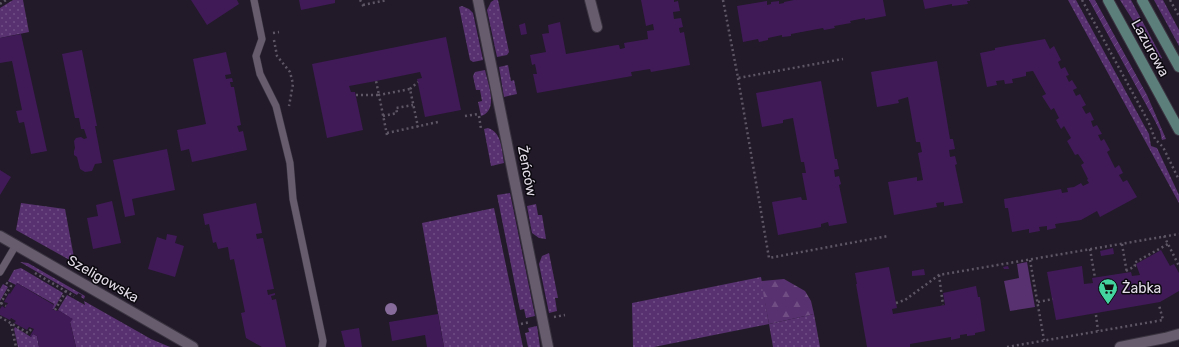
<svg xmlns="http://www.w3.org/2000/svg" width="1179" height="347" font-family="Rubik,sans-serif">
<style>
.grass{fill:url(#grass-dots)}
.forest{fill:url(#forest-firs)}
.park{fill:#583170}
.garden{fill:url(#garden-furrows)}
.building{fill:#401a57}
.lines{fill:none;stroke-linecap:round;stroke-linejoin:round}
.service-casing{stroke:#3b3440;stroke-width:8}
.minor-casing{stroke:#3b3440;stroke-width:12}
.tertiary-casing{stroke:#3b3440;stroke-width:12}
.secondary-casing{stroke:#3b3440;stroke-width:12}
.path{stroke:#5e5664;stroke-width:2.5;stroke-dasharray:2 3;stroke-linecap:butt}
.service{stroke:#665c6e;stroke-width:7}
.minor{stroke:#665c6e;stroke-width:10}
.tertiary{stroke:#665c6e;stroke-width:10}
.secondary{stroke:#5c7f7c;stroke-width:10}
.tree{fill:#876c9b}
.labels{text-anchor:middle;dominant-baseline:central;stroke-width:3;stroke-linejoin:round;paint-order:stroke}
.street-label{font-size:14px;fill:#e2dce7;stroke:#0a070d}
.poi-label{font-size:14px;fill:#e2dce7;stroke:#0a070d;text-anchor:start}
</style>
<defs>
<pattern id="grass-dots" width="8" height="8" patternUnits="userSpaceOnUse"><rect width="8" height="8" fill="#583170"/><path d="M2 2h.1M6 6h.1" fill="none" stroke="#704e84" stroke-width="1.8" stroke-linecap="round"/></pattern>
<pattern id="forest-firs" width="22" height="20" patternUnits="userSpaceOnUse"><rect width="22" height="20" fill="#583170"/><path d="M5 1l3.5 6h-7zM16 11l3.5 6h-7z" fill="#704e84"/></pattern>
<pattern id="garden-furrows" width="10" height="10" patternUnits="userSpaceOnUse"><rect width="10" height="10" fill="#583170"/><path d="M-1 1l2-2M0 10L10 0M9 11l2-2" fill="none" stroke="#704e84"/></pattern>
</defs>
<rect width="100%" height="100%" fill="#221a29"/>
<path class="grass" d="M13,0H23L29,32L0,38V8Z
M494,0H498L509,52L507,55L497,57L487,10L491,2Z
M1068,0H1076L1145,127L1149,134L1151,146L1157,148L1179,195V203Z
M1120,0H1131L1162,58L1158,60Z
M1154,0H1163L1179,30V46Z
M462,6L469,9L473,13L483,60L473,62L470,60L459,7Z
M508,65L511,81L514,80L517,94L504,97L499,67Z
M485,70C488,84 499,110 481,116L478,102L482,101L480,90H476L473,76L475,72Z
M488,128C502,132 502,151 504,163L491,166L484,129Z
M510,193L535,316L526,318L524,309L520,310L497,195Z
M21,203L65,209L75,263L16,230Z
M536,204L538,215H542L546,239L539,238L532,233L527,206Z
M494,208L523,347H444L422,223Z
M549,253L558,298H555L557,311L549,313L539,264L542,256Z
M20,262L28,263L85,296L84,299L81,297L82,295L78,293L77,295Z
M21,268L63,293L54,309H52L54,304L17,283L16,285L8,281L14,270Z
M761,277L769,324L814,314L820,347H773L769,324L654,347H633L632,303Z
M3,284L8,287L0,301V289Z
M67,295L85,305L84,301L151,339L170,347H76L70,322L72,319L58,310Z
M537,326L540,347H528L525,333L529,332L528,328Z
M15,327L31,337L33,334L37,336L39,347H18L14,329Z"/>
<path class="forest" d="M784,279L805,291L811,301L814,314L769,324L761,281Z"/>
<path class="park" d="M1027,262L1035,307L1010,311L1004,281L1019,278L1017,264Z"/>
<path class="garden" d="M1089,0H1095L1147,95L1166,139L1162,140L1160,131L1155,121Z"/>
<path class="building" d="M191,0H237L239,4L207,25Z
M299,0H335V3L301,10Z
M641,0H674V2L678,1L680,11L673,12L674,19L681,18L683,27L679,28L680,33L684,32L690,65L651,72L650,69L631,72L632,76L537,93L533,74H537L535,64L532,65L530,55L546,52L542,34L549,33L548,25L560,22L566,54L617,45H619L620,49L625,48L624,43L648,39L647,31L654,30L653,24L646,26Z
M794,0H883L886,16L865,20V18L850,21L851,23L834,26L835,28L824,30L823,28L791,34V36L782,37V35L768,38V40L759,42L758,39L743,42L737,6L767,1V5L771,4V2L779,1V4L784,3V2Z
M923,0H970V1H967L968,4L952,6V4L925,9Z
M525,23L527,34L521,35L519,25Z
M21,34L47,151L31,154L24,122L19,123L16,111L22,110L12,61L0,63V38Z
M446,37L461,110L425,117L417,79L422,78L420,72L376,81L349,86L351,92H355L363,130L327,138L312,64Z
M1045,39L1050,49L1054,46L1061,60L1058,62L1061,69L1065,67L1069,75L1066,76L1069,82L1072,80L1077,88L1073,90L1076,96L1080,94L1086,105L1082,107L1086,114L1090,112L1094,120L1091,121L1093,127L1097,125L1102,134L1098,135L1101,141L1104,139L1110,150L1107,152L1115,168L1119,165L1123,173L1119,175L1123,182L1127,180L1137,197L1100,217L1097,211L1081,220L1055,224L1056,228L1047,230V226L1039,227L1040,231L1029,233V229L1012,232L1008,208H1005L1004,199L1061,189L1062,193L1068,192L1067,188L1074,187L1081,183L1083,186L1089,183L1087,180L1088,179L1081,165L1084,163L1078,154L1075,155L1067,141L1071,138L1064,126L1061,129L1056,120L1059,118L1054,108L1051,110L1042,96L1046,94L1033,71L1026,72V76L1012,79L1013,83L1005,84L1004,80L996,81L997,85L987,87L980,53L995,50V48Z
M82,50L97,126H95L102,163L95,164L92,171L85,172L80,169L77,157L74,155V151L75,148L74,141L76,138L81,137L84,139L87,138L84,129H81L79,118H75L62,54Z
M226,52L231,74L225,75L226,79L232,78L233,82H230L231,87H234L241,125L237,126L239,132L243,131L247,150L192,162L189,149L181,151L177,130L206,124L193,59Z
M937,61L950,139H953L955,149L949,150L950,157L955,156L957,164L955,165L963,203L944,206V202L936,203L937,207L894,215L888,182L917,177V181L923,180L918,153L922,152L920,142H916L908,97L898,100L899,103L877,107L871,72Z
M821,81L835,159H837L839,169L834,170L835,177L839,176L841,184L839,185L847,223L829,226L828,222L821,224V227L778,235L772,202L801,197L802,200H807L802,173H806L804,162H801L793,118L783,120V123L762,127L756,93Z
M167,149L175,190L132,199L135,215L125,217L113,160Z
M0,170L11,177L0,195Z
M112,201L121,243L93,249L87,218L98,216L96,205Z
M256,203L262,233L256,234L257,239L263,238L274,289L267,290L268,295L275,293V295L271,296L272,300L276,299L286,347H262L246,338L241,313L245,312L234,259L230,260L228,247L218,249L216,242L213,243L209,224L205,225L203,214Z
M167,234L177,236L175,243L184,246L175,277L148,269L157,237L166,240Z
M1113,248L1114,254L1101,256L1100,251Z
M1161,250L1170,266L1174,264L1179,273V291L1160,302L1056,320L1047,272L1082,266L1084,284L1093,283L1092,278L1131,272L1132,276L1140,275L1136,264Z
M1008,266L1009,269H1004L1003,267Z
M889,267L897,308L892,309L893,314L945,305L943,293L976,286L978,297H980L985,331L975,333V335L967,336V334L960,335V338L951,340V337L910,344V347H867L856,284H857L855,273Z
M924,269L925,275L912,276V271Z
M17,283L54,305L52,309L55,310L57,311L58,310L73,319L70,322L76,347H39L37,336L33,334L31,337L30,336L34,329L29,327L27,330L14,323L16,321L11,318L10,320L0,315V309L2,306L5,308L8,303L4,302L9,293L10,294Z
M438,314L444,347H427L425,335L392,341L389,322Z
M359,328L362,347H345L341,331Z"/>
<g class="lines">
<defs>
<path id="service" d="M254,0L262,39L256,56L260,74L276,106L290,163L293,199L323,341L322,347
M0,272L16,245"/>
<path id="minor" d="M478,0L548,347
M590,0L597,27
M1120,347L1165,338L1179,334"/>
<path id="tertiary" d="M0,236L193,347"/>
<path id="secondary" d="M1108,0L1179,130
M1142,0L1179,67"/>
</defs>
<use href="#service" class="service-casing"/>
<use href="#minor" class="minor-casing"/>
<use href="#tertiary" class="tertiary-casing"/>
<use href="#secondary" class="secondary-casing"/>
<path class="path" d="M360,0L364,7
M723,0L738,78L843,59
M1082,0L1148,121L1155,139L1163,147L1179,180
M1170,0L1179,16
M0,4L6,0
M363,5L387,0
M273,33L279,32
M274,40L277,56L290,72L293,84L289,106
M738,78L769,258L888,236
M410,89L418,82
M356,95H379L376,81
M383,116L397,113L396,108L413,105
M465,116L478,114
M479,116L481,129
M387,133L438,122
M387,135L379,95L410,89L418,127
M1164,236L1179,266
M1122,244L1127,273
M1090,249L1095,278
M1030,260L1044,340
M1126,271L1135,266L1134,263L1168,244
M35,273L74,296
M939,275L943,305
M1038,302L1053,299
M1,303L6,306
M896,303L905,300L939,275L1179,234
M0,304L11,286L5,282
M55,310L66,291
M1096,315L1098,331
M0,317L28,333L32,328
M554,317L565,315
M11,324L16,347
M521,324L530,322
M1007,347L1163,320L1159,305"/>
<use href="#service" class="service"/>
<use href="#minor" class="minor"/>
<use href="#tertiary" class="tertiary"/>
<use href="#secondary" class="secondary"/>
</g>
<circle class="tree" cx="391" cy="309" r="6"/>
<defs>
<symbol id="supermarket-pin" viewBox="-11 -11 22 30"><path d="M0 17L-7.5 6A9.5 9.5 0 1 1 7.5 6Z" fill="#43d4a0" stroke="#0a070d"/><path d="M-6-5.5h2.5l.6 2H6L4.5 2H-2.5L-4.4-4H-6ZM-1.5 3.2a1.3 1.3 0 1 0 .1 0ZM3 3.2a1.3 1.3 0 1 0 .1 0Z" fill="#111"/></symbol>
</defs>
<g fill-rule="evenodd">
<use href="#supermarket-pin" x="1097" y="277" width="22" height="30"/>
</g>
<g class="labels">
<g class="street-label">
<text transform="translate(1150 48) rotate(61)">Lazurowa</text>
<text transform="translate(527 171) rotate(79)">Żeńców</text>
<text transform="translate(103 279) rotate(30)">Szeligowska</text>
</g>
<g class="poi-label">
<text x="1122" y="288">Żabka</text>
</g>
</g>
</svg>
